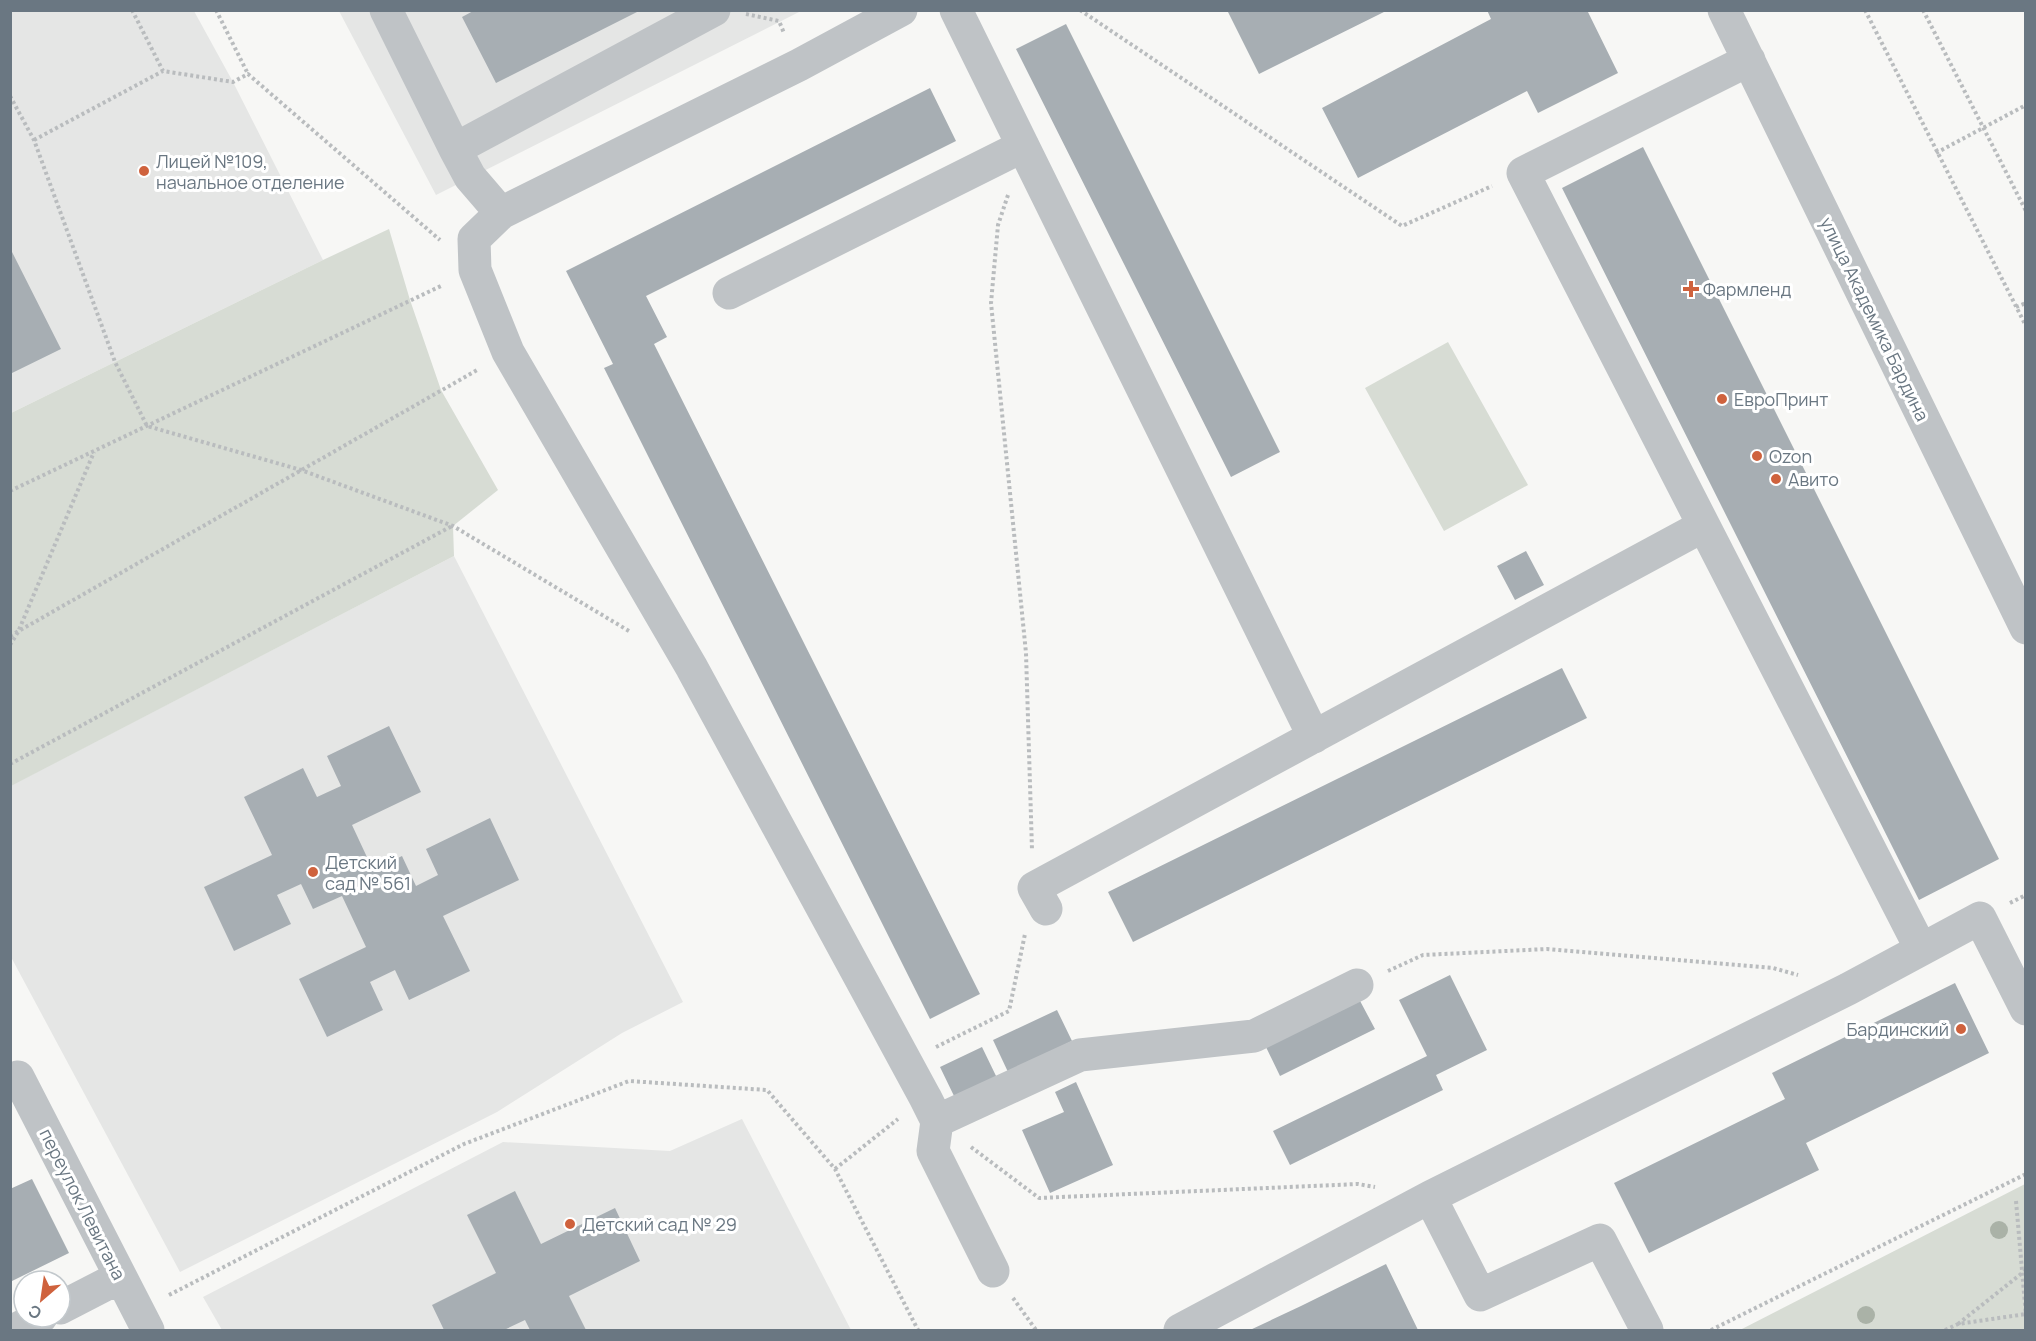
<svg xmlns="http://www.w3.org/2000/svg" width="2036" height="1341" font-family="Manrope,sans-serif">
<style>
.built{fill:#e5e6e5}
.green{fill:#d7dcd4}
.building{fill:#a7aeb3}
.lines{fill:none;stroke-linecap:round;stroke-linejoin:round}
.path{stroke:#b9bcbe;stroke-width:4;stroke-dasharray:3 3;stroke-linecap:butt}
.minor{stroke:#bfc3c6;stroke-width:33}
.tree{fill:#aab2a7}
.poi-dot{fill:#cf623d;stroke:#fff;stroke-width:2}
.labels{text-anchor:middle;dominant-baseline:central;stroke-width:6;stroke-linejoin:round;paint-order:stroke}
.poi-label{font-size:18px;fill:#6a7782;stroke:#fff;text-anchor:start}
.street-label{font-size:18px;fill:#6a7782;stroke:#fff}
</style>
<rect width="100%" height="100%" fill="#f7f7f5"/>
<path class="built" d="M11,11H194L233,82L323,260L11,413Z
M339,11H801L436,195Z
M454,556L683,1002L622,1033L497,1112L180,1272L11,957L10,786Z
M742,1119L851,1330H222L203,1297L503,1142L670,1151Z"/>
<path class="green" d="M389,229L410,300L441,390L498,490L453,526L454,556L11,786V413L323,260Z
M1448,342L1528,485L1444,531L1365,388Z
M2025,1184V1330H1740Z"/>
<path class="building" d="M475,10H641L496,83L462,17Z
M1227,10H1388L1259,74Z
M1487,10H1587L1618,73L1538,113L1527,91L1358,178L1322,108L1491,19Z
M1066,24L1280,452L1231,477L1016,49Z
M930,88L956,141L646,296L667,337L654,344L980,994L930,1019L604,368L613,364L566,271Z
M1643,147L1999,859L1919,900L1562,188Z
M10,248L61,349L10,374Z
M1526,551L1544,585L1515,600L1497,566Z
M1562,668L1587,718L1133,942L1108,892Z
M389,726L421,792L352,825L373,870L402,856L416,886L438,875L426,849L490,818L519,880L443,916L470,971L409,1000L395,970L370,982L383,1010L327,1037L299,979L366,947L342,896L313,909L301,884L277,895L291,924L234,951L204,887L272,855L244,797L303,768L317,797L341,786L327,756Z
M1450,975L1487,1050L1436,1075L1443,1090L1290,1165L1273,1131L1427,1056L1399,1000Z
M1955,983L1989,1053L1806,1143L1819,1170L1649,1253L1614,1183L1785,1099L1772,1073Z
M1359,999L1375,1029L1280,1076L1265,1045Z
M1057,1010L1072,1041L1008,1072L993,1040Z
M982,1047L997,1078L955,1098L940,1067Z
M1076,1082L1113,1165L1050,1193L1022,1130L1064,1112L1055,1092Z
M32,1179L69,1253L10,1282V1189Z
M515,1191L541,1244L615,1208L640,1261L569,1296L586,1330H530L525,1320L504,1330H444L432,1305L496,1273L467,1215Z
M1386,1264L1418,1330H1250L1301,1306Z"/>
<g class="lines">
<path class="path" d="M132,10L163,71L233,82L248,74L440,240
M216,10L248,74
M1080,10L1402,226L1492,186
M1865,10L2026,326
M1923,10L2026,211
M746,14L779,21L784,33
M10,96L34,140L115,362L147,426L301,470L453,526L629,631
M34,140L163,71
M1936,153L2026,105
M1008,195L998,225L991,303L1026,653L1032,850
M2016,307L2026,303
M10,491L443,285
M10,636L479,369
M10,645L18,632L94,452
M10,764L452,526
M2010,903L2026,895
M1388,971L1423,955L1547,949L1773,968L1798,975
M936,1047L1009,1011L1025,934
M971,1147L1039,1198L1358,1184L1375,1187
M835,1169L898,1119
M2016,1201L2026,1316
M169,1295L464,1144L629,1081L767,1090L835,1169L918,1330
M1013,1298L1036,1330
M1958,1324L2026,1270
M1711,1330L2026,1174
M1945,1330L1958,1324L2026,1314"/>
<path class="minor" d="M386,10L455,149
M901,10L799,65L501,213L474,239L475,270L508,352L692,668L925,1097L937,1121L933,1151L993,1271
M956,10L1314,737
M1724,10L2026,628
M1749,60L1523,173L1921,949
M501,213L470,177L455,149L714,10
M729,293L1023,146
M1046,909L1034,888L1703,526
M18,1077L148,1330
M937,1121L1080,1055L1254,1036L1357,985
M1430,1197L1848,989L1980,918L2026,1009
M60,1308L120,1277
M14,1330L41,1317
M1180,1330L1430,1197L1480,1295L1600,1240L1647,1330"/>
</g>
<g class="tree">
<circle cx="1999" cy="1230" r="9"/>
<circle cx="1866" cy="1315" r="9"/>
</g>
<g class="poi-dot">
<circle cx="144" cy="171" r="6"/>
<path d="M1688 280h6v6h6v6h-6v6h-6v-6h-6v-6h6z"/>
<circle cx="1722" cy="399" r="6"/>
<circle cx="1757" cy="456" r="6"/>
<circle cx="1776" cy="479" r="6"/>
<circle cx="313" cy="872" r="6"/>
<circle cx="1961" cy="1029" r="6"/>
<circle cx="570" cy="1224" r="6"/>
</g>
<g class="labels">
<g class="poi-label">
<text x="156" y="161">Лицей №109,<tspan x="156" dy="21">начальное отделение</tspan></text>
<text x="1703" y="289">Фармленд</text>
<text x="1734" y="399">ЕвроПринт</text>
<text x="1769" y="456">Ozon</text>
<text x="1788" y="479">Авито</text>
<text x="325" y="862">Детский<tspan x="325" dy="21">сад № 561</tspan></text>
<text x="1949" y="1029" text-anchor="end">Бардинский</text>
<text x="582" y="1224">Детский сад № 29</text>
</g>
<g class="street-label">
<text transform="translate(1875 319) rotate(64)">улица Академика Бардина</text>
<text transform="translate(83 1204) rotate(63)">переулок Левитана</text>
</g>
</g>
<rect width="2036" height="1341" fill="none" stroke="#6a7782" stroke-width="24"/>
<g transform="translate(42 1299) rotate(209)"><circle r="28" fill="#ffffff" stroke="#c3c9cd" stroke-width="1.5"/>
<path d="M0-4.5L10 22L0 15L-10 22Z" fill="#cf623d"/>
<text y="-9" font-size="16" font-weight="bold" text-anchor="middle" fill="#6a7782">С</text>
</g>
</svg>
